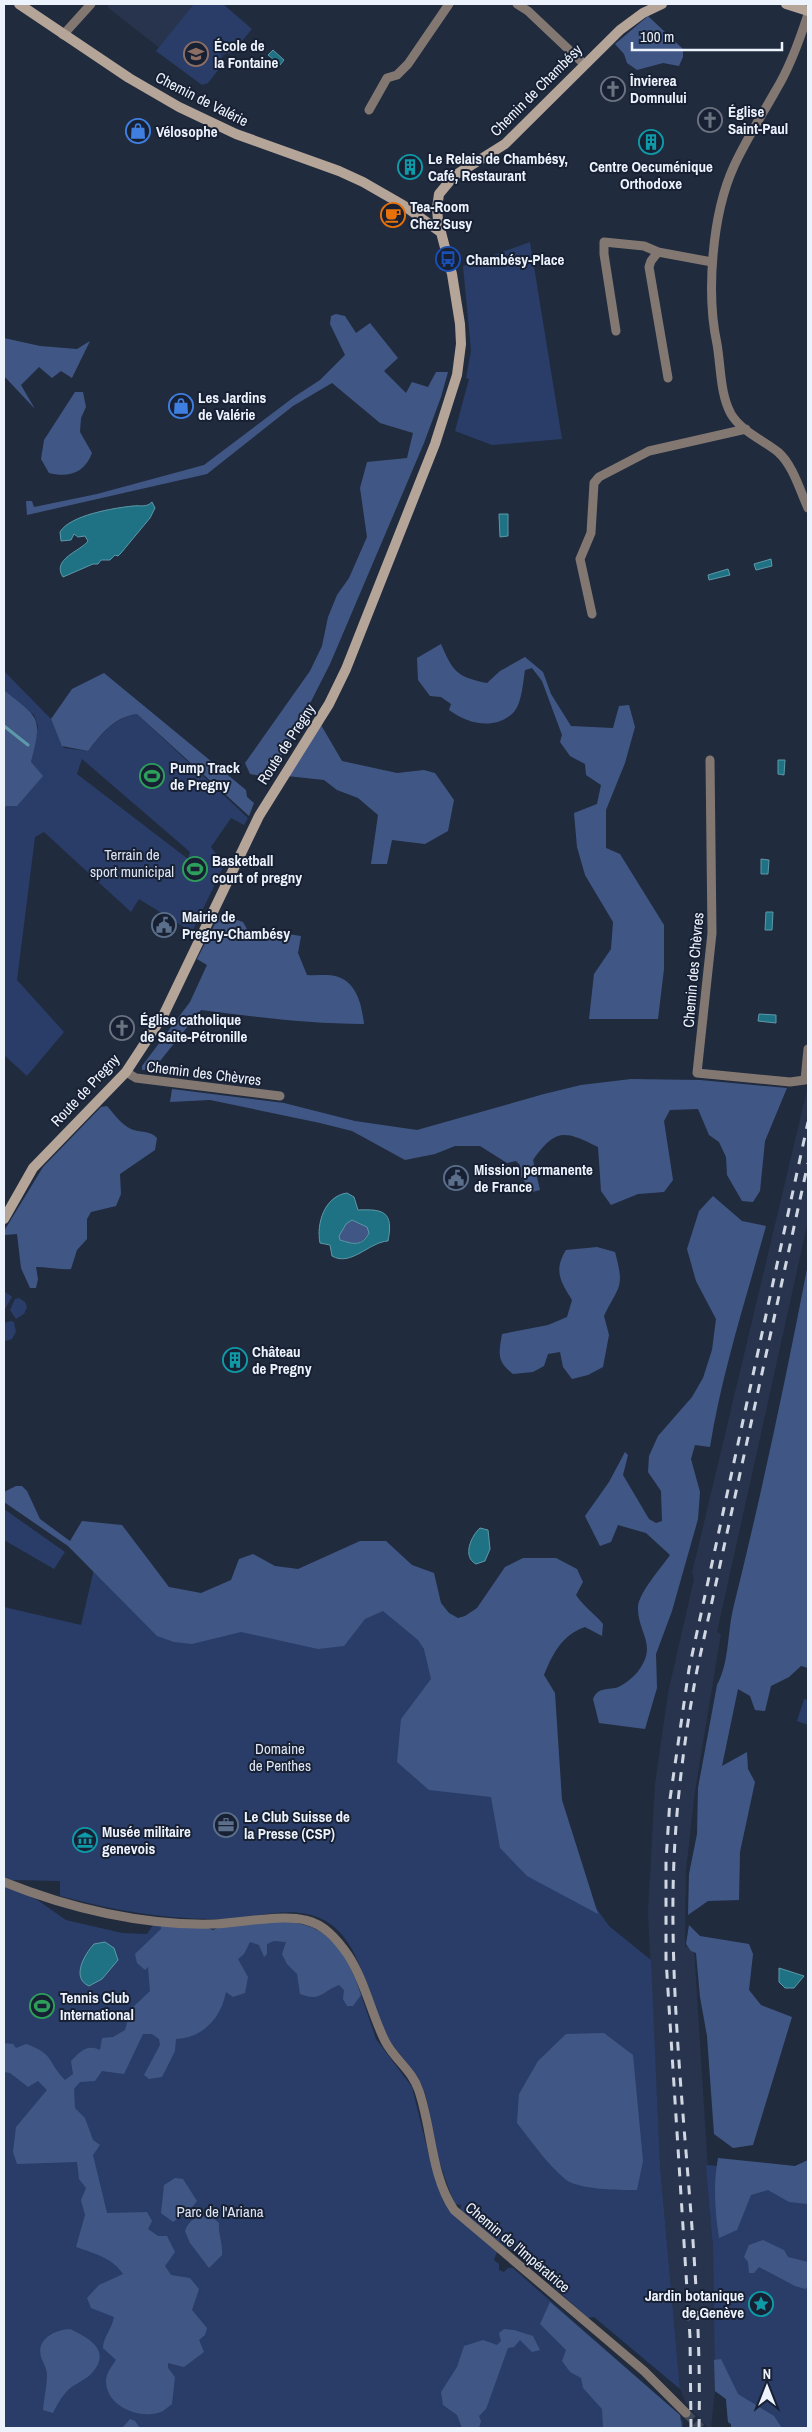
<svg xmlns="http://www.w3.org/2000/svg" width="812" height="2432" font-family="'Archivo Narrow',sans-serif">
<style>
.built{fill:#28344d}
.green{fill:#293d68;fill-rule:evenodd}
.forest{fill:#405785}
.water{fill:#1f7284;stroke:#5d99a8;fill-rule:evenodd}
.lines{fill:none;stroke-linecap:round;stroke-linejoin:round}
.stream{stroke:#5d99a8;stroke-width:3}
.street-tunnel{stroke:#40495b;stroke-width:9;stroke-dasharray:9 4.5;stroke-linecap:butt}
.street{stroke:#837871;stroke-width:9}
.secondary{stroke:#b5a498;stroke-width:10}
.rail{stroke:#d0d7e2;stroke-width:3;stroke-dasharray:9 9;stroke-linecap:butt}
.labels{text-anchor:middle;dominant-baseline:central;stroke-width:4;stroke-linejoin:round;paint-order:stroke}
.poi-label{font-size:15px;font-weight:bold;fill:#edf3fd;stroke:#182134;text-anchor:start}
.street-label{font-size:15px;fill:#edf3fd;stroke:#182134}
.park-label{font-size:15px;fill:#dde5f4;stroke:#182134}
</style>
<rect width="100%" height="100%" fill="#212b3e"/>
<path class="built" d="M110,4H219L248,28L202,81L107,7Z
M808,1086V1221L717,1632L721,1634L695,1791L686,1870L685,1947H694L713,2248L715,2391L711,2428H708L686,2403L680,2389L660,2165L648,1912L655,1784L668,1693L694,1579L692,1573Z"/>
<path class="green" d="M194,4H223L252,29L232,53L221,54L222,65L208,83L202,85L156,51Z
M530,242L562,439L492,445L455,431L469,379L466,378L471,351L463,266Z
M4,671L51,719L64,748L88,751C103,733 113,718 137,714L248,818L244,825L231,818L211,847L221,861L225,863L192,932L139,899L131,912L44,832L35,837L17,980L64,1032L27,1076L4,1055V810L31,762L38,726L34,715L4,690ZM82,759L190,852L188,859L77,774Z
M4,1291L12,1297L5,1309H4Z
M19,1298L25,1302L27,1307L24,1314L16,1319L10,1310L15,1299Z
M11,1321L14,1322L16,1332L12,1339L6,1341L4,1339V1323Z
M4,1509L65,1552L54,1569L4,1540Z
M94,1569L131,1609L408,1605L585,1892L609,1926L651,1960L660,2165L680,2389L594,2317L588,2318L512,2249L502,2248L460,2212L461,2205L454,2204C448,2185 440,2166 435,2146C430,2128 431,2109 424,2091C416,2068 395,2053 384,2031C363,1991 362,1926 307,1914C282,1908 247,1919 220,1919C167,1920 112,1910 60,1896V1881L12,1880L4,1877V1607L81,1625Z
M804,1699L808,1700V1725L797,1721Z
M4,1886L36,1899L66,1920L122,1933L147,1934L153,1925L208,1928L213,1930L220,1927L278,1922L355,1977L376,2039L412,2087L428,2152L450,2211L497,2252L494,2260L499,2264V2270L504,2272L508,2268H513L634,2375L683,2422L682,2428H4Z
M706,2165L808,2173V2428H731V2424L728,2422L726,2399L715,2391L713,2248Z"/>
<path class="forest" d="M648,16L683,49V57L679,66L663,63L637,70L627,63L624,54L615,44Z
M336,314L345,316L356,333L370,323L398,358L384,371L406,393L412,382L428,387L436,372H448L441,397L424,443L330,664L294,735L268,777L250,774L245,763L310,671L322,646L328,617L337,595L349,578L367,537L360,488L367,462L407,458L413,433L380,423L332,383L293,406L207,474L27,515L26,501H32L34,507L97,494L204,465L294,397L320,380L345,355L330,324L331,316Z
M4,338L40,346L77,349L90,341L72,378L61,371L52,378L39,367L21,385L35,409L4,376Z
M75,392H83L86,407L81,418L80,432L92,453C85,473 68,478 49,473L41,459L44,440Z
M441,644C453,672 457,677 487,683L500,671L525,657L543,672L551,694L571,726L613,728L619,706L629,705L635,727L625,763L606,810V848L620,854L664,925V969L658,1019H589L594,974L611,949L613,922L585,875L577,847L574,813L597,804L601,785L586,775L585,764L570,756L560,742L562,735L542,681L532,668L525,670C523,682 522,702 514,712C495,731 468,724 449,710L451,704L441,697L430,696L418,680L417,658Z
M104,673L246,790L247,797L254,803L249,816L137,714C114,717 102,733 88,751L62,746L51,719L72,689Z
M4,690C39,719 43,715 31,762L43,776L17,806H6L4,810Z
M321,725L342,761L397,773L424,770L435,773L454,800L448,831L425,844L392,840L387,864H371L378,815L358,798L337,790L324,780L287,776Z
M220,914L243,922L252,938L281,933L301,936L298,953L307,975C316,976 327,974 335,976C357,981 362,1006 364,1024C309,1024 256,1017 201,1010L160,1061L150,1069L142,1070V1066L190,1002L207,965L197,959Z
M631,1079L700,1080L787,1088L765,1141L760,1191L753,1202L742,1201L727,1175L726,1157L719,1142L709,1135L698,1109L670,1110L664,1121L673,1180L664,1192L638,1194L611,1205L601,1191L598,1147C566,1131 556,1127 533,1160L540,1190L532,1192L520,1175V1165L516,1161L507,1163L480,1146H455L435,1154L405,1160L352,1131L320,1123L210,1100L170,1102L172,1089L284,1103L355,1121L417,1130L544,1094L581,1085Z
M107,1106C114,1114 121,1124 131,1129C140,1133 150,1130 157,1138L155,1150L120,1174L121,1194L116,1206L91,1212L87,1219V1239L77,1250L71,1269C58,1270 48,1267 36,1267L38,1279L36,1288H30L21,1268L17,1234L5,1235L4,1231L43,1167L101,1107Z
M713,1196L742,1221L766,1226C746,1299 722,1372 710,1447L695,1445L691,1459L700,1492L698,1519L672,1611L656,1654L657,1688L645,1729L599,1723L593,1699C598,1688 604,1690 615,1688C622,1687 635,1676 639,1670C658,1644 637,1632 638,1607C639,1592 662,1567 670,1555L646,1533L618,1525L611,1542L600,1546L585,1516L609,1482L625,1452L628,1455L623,1475L649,1519L656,1523L662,1521L661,1491L648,1472L649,1456L658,1436L692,1397L703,1378L712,1350L716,1319L696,1281L687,1249L699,1211Z
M352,1220L367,1227L369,1233C362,1246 353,1244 340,1240L339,1236L346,1224Z
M597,1247L615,1252C625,1289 619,1285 604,1316L609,1335L603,1367L588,1375L572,1379L563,1367L560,1352L548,1354L544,1366L533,1372L513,1374C496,1361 499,1353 502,1334L548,1325L567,1317L572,1300C561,1282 553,1271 566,1250Z
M808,1264V1668L801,1666L789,1677L771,1686L765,1711L755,1710L750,1696L738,1689L722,1766L747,1752L748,1769L755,1782L740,1852L739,1900L708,1901L688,1915L689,1874L697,1834L698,1788L717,1685C730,1661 727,1631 734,1605C762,1492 786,1378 808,1264Z
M16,1486H22L27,1491L40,1519L70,1541L82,1521L122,1525L169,1587L201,1593L231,1580L239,1559L253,1554L275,1566L298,1569L360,1541H386L412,1565L434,1573L441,1603L449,1613L458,1618L465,1616L477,1608L505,1567L523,1558H556L577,1569L583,1582L576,1595C584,1607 594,1613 603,1624L602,1636L585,1627C562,1635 553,1653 544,1675L555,1693L562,1800L598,1914L527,1876L500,1848L491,1797L429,1790L397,1762L401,1719L431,1679L424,1649L418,1640L383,1611L365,1619L344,1646L318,1649L241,1632L192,1644L174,1642L157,1636L68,1546L4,1502V1492Z
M278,1922C329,1921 346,1951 361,1995L353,2006H347L343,1999L344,1990L339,1985C321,1992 321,2002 300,1994L297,1974L287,1964L282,1954L286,1942L274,1941L267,1944V1954L264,1957L259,1945L250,1942L244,1954L238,1959L248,1977L245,1993L233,1997L226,1992C221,2018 203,2038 176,2039L175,2051L162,2077L149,2079L144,2075L160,2045L159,2039L152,2034H143L124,2074L102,2071L95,2081L80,2082L74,2089L75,2108L85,2118L93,2140L100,2145L93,2155L107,2213L147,2212L152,2221L148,2229L158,2236H167L175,2252L165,2266L171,2275L190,2278L199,2289L192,2310L207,2328L205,2335L199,2340L204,2352L184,2367L168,2363V2368L175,2377L172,2404C169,2406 166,2409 163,2411C142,2421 106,2407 106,2381C106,2373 112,2366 116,2360L103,2348C103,2337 112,2329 114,2317L91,2308L87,2298L99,2285L123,2274C113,2258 93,2253 76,2247L85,2215L81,2200L86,2188L79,2179L77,2162L17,2164L13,2152L16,2127L47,2090L38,2081L28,2087L10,2073L4,2072V2043L13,2044L16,2048L26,2044C55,2054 47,2062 65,2080L73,2074L71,2061C81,2051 87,2044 100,2050L102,2038L113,2037L125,2030L131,2009L150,1991L148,1967L145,1970L137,1963L135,1954L161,1929V1925L208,1928L213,1930L220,1927Z
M689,1925L700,1936L749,1944L753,1954L749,1990L761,2005L792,2017L753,2145L733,2148L714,2134L707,2036L700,1997L696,1953L691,1951L686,1944Z
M604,2033L633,2055L643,2161L637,2190C620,2190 578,2190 565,2179C547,2164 532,2142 517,2123L519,2094L538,2061L566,2034Z
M718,2158L795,2166L808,2160V2204L789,2202L768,2190L751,2195L737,2230L719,2238C715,2211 713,2185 718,2158Z
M175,2178L183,2179L197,2201L189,2211L173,2222L161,2213L164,2185Z
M211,2216L219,2223C218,2235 223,2243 222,2255L209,2268L190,2243L185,2231C190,2218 197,2216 211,2216Z
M763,2240L784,2250L788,2257L808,2262V2287L805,2289L795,2286L759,2267L754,2273H749L748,2262L744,2257L749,2245Z
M550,2302L680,2415L682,2428H603L602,2409L583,2388L581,2378L570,2372L562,2361L566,2350L540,2324Z
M70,2329C91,2339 112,2351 91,2374C84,2381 74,2384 68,2390C61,2397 57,2405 53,2413L43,2410C44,2398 47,2386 47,2375C47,2368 43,2363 41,2357C36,2338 56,2330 70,2329Z
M504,2329L514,2330L533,2336L540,2350L532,2352L520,2340L514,2347L508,2348L486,2409L479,2416L481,2421L479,2428H462L457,2415L443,2405L441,2392L457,2367L464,2346L483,2340L497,2345L501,2341L499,2333Z
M721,2359L738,2394L774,2416L782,2428H731V2424L728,2422L726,2399L715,2391L714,2360Z
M130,2419L135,2421L140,2428H122Z"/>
<path class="water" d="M273,50L284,60L280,65L268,55Z
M152,502L155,508L150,518L121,553L118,556L115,555L110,560H101L98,564H93L63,577C51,559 81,551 88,541L85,536L78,537L74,534L71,540L61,541L60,532C70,515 114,508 133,506C140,505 146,508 152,502Z
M499,514H508V536L500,537Z
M771,559L772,566L756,570L754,564Z
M728,569L730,575L709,580L708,575Z
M778,760H785L784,775L778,774Z
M761,859L769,860L768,874H761Z
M766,912H773L772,930H765Z
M759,1014L776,1015V1023L758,1021Z
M347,1193L354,1197L358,1210C383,1209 394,1211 388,1241C369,1242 351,1267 332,1256L330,1245L320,1243C316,1223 325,1196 347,1193ZM352,1220L367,1227L369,1233C362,1247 353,1244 340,1240L339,1236L346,1224Z
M480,1528L488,1530L490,1549L485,1561L476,1564C462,1557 471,1536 480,1528Z
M105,1942L114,1948L118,1960L102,1979L89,1986C71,1978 84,1955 94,1944Z
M779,1968L804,1976L794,1988H785L779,1982Z"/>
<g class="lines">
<path class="stream" d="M4,726L28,745"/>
<path class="street-tunnel" d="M686,2413L701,2428"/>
<path class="street" d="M517,4L528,11L584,64
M808,14C800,39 790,67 776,90C762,115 746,140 734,166C712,214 706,293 717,344C721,367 720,394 731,414C741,431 763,440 778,452C793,465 800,491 808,508
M63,35L91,4
M369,110L387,78L397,75L408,64L449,4
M658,252L651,261L649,267L668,378
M616,331L604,254V242L644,246L658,252L712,262
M592,614L580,559L591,533L594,483L599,477L649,451L746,429
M710,760L712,933L697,1073L790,1082L805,1080
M126,1072L136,1078L280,1096
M805,1080L808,1049
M4,1882C68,1908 144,1926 214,1924C240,1923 281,1914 305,1920C324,1924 337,1939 348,1955C365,1981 371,2013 385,2041C394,2059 413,2071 419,2091C432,2129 431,2176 454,2210L644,2371L686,2413"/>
<path class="secondary" d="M19,4L129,78L179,107L236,134L339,171L363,182L403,205L439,231
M786,4L808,11
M4,1219L33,1168L126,1072L164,1014L259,816L329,704L346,669L435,444L457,375L461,344L460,324L452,274L438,221L437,208L439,194L454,176L505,144L620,30L643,13L662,4"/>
<path class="rail" d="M691,2428L690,2337L666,1959V1861L670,1799L689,1669L808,1122
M699,2428C703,2250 671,2072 673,1894C674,1819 683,1744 697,1670L808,1163"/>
</g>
<defs>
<symbol id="school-ring" viewBox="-11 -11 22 22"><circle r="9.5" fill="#182134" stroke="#8d6e63" stroke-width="1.5"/><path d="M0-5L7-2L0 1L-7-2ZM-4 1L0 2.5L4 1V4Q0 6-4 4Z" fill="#8d6e63"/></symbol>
<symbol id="church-ring" viewBox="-11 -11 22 22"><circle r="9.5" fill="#182134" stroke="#6b7280" stroke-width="1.5"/><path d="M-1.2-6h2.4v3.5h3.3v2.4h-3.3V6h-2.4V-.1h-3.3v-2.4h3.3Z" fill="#6b7280"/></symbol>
<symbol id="shop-ring" viewBox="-11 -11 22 22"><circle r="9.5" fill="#182134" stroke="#3f7fe0" stroke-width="1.5"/><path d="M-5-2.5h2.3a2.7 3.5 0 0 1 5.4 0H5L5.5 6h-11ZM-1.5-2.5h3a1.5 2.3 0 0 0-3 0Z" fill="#3f7fe0"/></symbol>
<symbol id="building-ring" viewBox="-11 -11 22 22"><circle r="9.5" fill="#182134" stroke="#0f9aa8" stroke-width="1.5"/><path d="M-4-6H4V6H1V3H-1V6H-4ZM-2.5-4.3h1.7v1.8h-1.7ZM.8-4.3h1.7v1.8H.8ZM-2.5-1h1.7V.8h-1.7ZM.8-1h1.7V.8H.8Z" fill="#0f9aa8"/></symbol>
<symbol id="cafe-ring" viewBox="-11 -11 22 22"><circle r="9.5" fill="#182134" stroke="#e8710a" stroke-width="1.5"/><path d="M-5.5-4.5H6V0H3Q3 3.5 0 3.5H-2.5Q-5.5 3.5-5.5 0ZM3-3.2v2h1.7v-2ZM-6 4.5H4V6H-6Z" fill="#e8710a"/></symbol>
<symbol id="bus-ring" viewBox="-11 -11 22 22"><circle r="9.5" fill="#182134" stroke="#1a4fb4" stroke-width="1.5"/><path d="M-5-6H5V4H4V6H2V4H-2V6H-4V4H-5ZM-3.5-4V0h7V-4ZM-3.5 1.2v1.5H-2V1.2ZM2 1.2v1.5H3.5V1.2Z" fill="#1a4fb4"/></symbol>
<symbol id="stadium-ring" viewBox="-11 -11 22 22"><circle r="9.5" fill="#182134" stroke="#2e9e5b" stroke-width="1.5"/><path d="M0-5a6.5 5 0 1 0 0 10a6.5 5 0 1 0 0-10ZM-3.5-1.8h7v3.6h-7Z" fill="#2e9e5b"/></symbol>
<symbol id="civic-ring" viewBox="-11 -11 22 22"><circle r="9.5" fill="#182134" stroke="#5c6f8a" stroke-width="1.5"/><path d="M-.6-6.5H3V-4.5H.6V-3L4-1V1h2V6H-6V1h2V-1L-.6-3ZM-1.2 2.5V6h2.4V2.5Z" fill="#5c6f8a"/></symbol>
<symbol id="office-ring" viewBox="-11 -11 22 22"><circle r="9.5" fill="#182134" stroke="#5c6f8a" stroke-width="1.5"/><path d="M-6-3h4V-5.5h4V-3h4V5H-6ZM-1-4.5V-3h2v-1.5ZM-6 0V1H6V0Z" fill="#5c6f8a"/></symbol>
<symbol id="museum-ring" viewBox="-11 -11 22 22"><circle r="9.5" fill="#182134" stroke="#0f9aa8" stroke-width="1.5"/><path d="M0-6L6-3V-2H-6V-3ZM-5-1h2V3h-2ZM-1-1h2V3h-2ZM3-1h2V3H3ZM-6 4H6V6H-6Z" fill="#0f9aa8"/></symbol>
<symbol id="sight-ring" viewBox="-11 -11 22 22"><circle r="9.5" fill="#182134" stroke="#0f9aa8" stroke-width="1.5"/><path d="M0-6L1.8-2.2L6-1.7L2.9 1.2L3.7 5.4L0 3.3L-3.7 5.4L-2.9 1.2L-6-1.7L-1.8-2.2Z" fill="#0f9aa8"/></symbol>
</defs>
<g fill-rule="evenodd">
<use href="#school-ring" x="182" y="40" width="28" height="28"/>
<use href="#church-ring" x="599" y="75" width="28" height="28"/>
<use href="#church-ring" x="696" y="106" width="28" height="28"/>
<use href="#shop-ring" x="124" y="117" width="28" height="28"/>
<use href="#building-ring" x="637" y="128" width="28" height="28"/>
<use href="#building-ring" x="396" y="153" width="28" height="28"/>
<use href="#cafe-ring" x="379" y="201" width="28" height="28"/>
<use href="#bus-ring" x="434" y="245" width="28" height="28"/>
<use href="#shop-ring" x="167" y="392" width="28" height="28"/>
<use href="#stadium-ring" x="138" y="762" width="28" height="28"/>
<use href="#stadium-ring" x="181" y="855" width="28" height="28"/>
<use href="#civic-ring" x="150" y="911" width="28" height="28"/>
<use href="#church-ring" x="108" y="1014" width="28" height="28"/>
<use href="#civic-ring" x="442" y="1164" width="28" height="28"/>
<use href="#building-ring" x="221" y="1346" width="28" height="28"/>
<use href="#office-ring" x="212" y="1811" width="28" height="28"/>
<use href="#museum-ring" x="71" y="1826" width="28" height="28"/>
<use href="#stadium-ring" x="28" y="1992" width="28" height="28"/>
<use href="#sight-ring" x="747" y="2290" width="28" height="28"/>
</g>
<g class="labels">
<g class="poi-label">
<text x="214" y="45">École de<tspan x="214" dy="17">la Fontaine</tspan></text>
<text x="630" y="80">Învierea<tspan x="630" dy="17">Domnului</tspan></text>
<text x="728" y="111">Église<tspan x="728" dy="17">Saint-Paul</tspan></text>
<text x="156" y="131">Vélosophe</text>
<text x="428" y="158">Le Relais de Chambésy,<tspan x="428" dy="17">Café, Restaurant</tspan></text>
<text x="651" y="166" text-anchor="middle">Centre Oecuménique<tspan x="651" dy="17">Orthodoxe</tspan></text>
<text x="410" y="206">Tea-Room<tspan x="410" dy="17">Chez Susy</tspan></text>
<text x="466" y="259">Chambésy-Place</text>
<text x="198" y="397">Les Jardins<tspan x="198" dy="17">de Valérie</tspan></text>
<text x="170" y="767">Pump Track<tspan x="170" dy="17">de Pregny</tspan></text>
<text x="212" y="860">Basketball<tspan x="212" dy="17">court of pregny</tspan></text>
<text x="182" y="916">Mairie de<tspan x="182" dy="17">Pregny-Chambésy</tspan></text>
<text x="140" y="1019">Église catholique<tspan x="140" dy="17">de Saite-Pétronille</tspan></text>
<text x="474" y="1169">Mission permanente<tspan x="474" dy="17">de France</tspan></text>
<text x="252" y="1351">Château<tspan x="252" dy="17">de Pregny</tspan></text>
<text x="244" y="1816">Le Club Suisse de<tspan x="244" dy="17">la Presse (CSP)</tspan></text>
<text x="102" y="1831">Musée militaire<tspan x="102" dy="17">genevois</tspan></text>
<text x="60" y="1997">Tennis Club<tspan x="60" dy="17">International</tspan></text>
<text x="744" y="2295" text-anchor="end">Jardin botanique<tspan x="744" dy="17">de Genève</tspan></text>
</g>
<g class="street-label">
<text transform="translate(536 90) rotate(-45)">Chemin de Chambésy</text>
<text transform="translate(202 99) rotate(27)">Chemin de Valérie</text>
<text transform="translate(286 744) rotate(-57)">Route de Pregny</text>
<text transform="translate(693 970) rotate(-85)">Chemin des Chèvres</text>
<text transform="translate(204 1073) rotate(7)">Chemin des Chèvres</text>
<text transform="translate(85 1090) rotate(-47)">Route de Pregny</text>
<text transform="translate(518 2247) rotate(40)">Chemin de l'Impératrice</text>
</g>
<g class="park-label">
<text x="132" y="854">Terrain de<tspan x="132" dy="17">sport municipal</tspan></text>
<text x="280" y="1748">Domaine<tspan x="280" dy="17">de Penthes</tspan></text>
<text x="220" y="2211">Parc de l'Ariana</text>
</g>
</g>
<rect width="812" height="2432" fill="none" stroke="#edf3fd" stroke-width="10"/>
<g transform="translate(767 2387)" stroke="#182134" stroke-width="4" paint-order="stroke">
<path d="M0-4L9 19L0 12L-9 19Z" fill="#edf3fd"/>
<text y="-8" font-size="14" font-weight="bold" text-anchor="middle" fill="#edf3fd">N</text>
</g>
<path d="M632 42v8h150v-8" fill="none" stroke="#edf3fd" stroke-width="2.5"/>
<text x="640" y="42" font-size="15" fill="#edf3fd" stroke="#182134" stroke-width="4" paint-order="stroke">100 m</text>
</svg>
